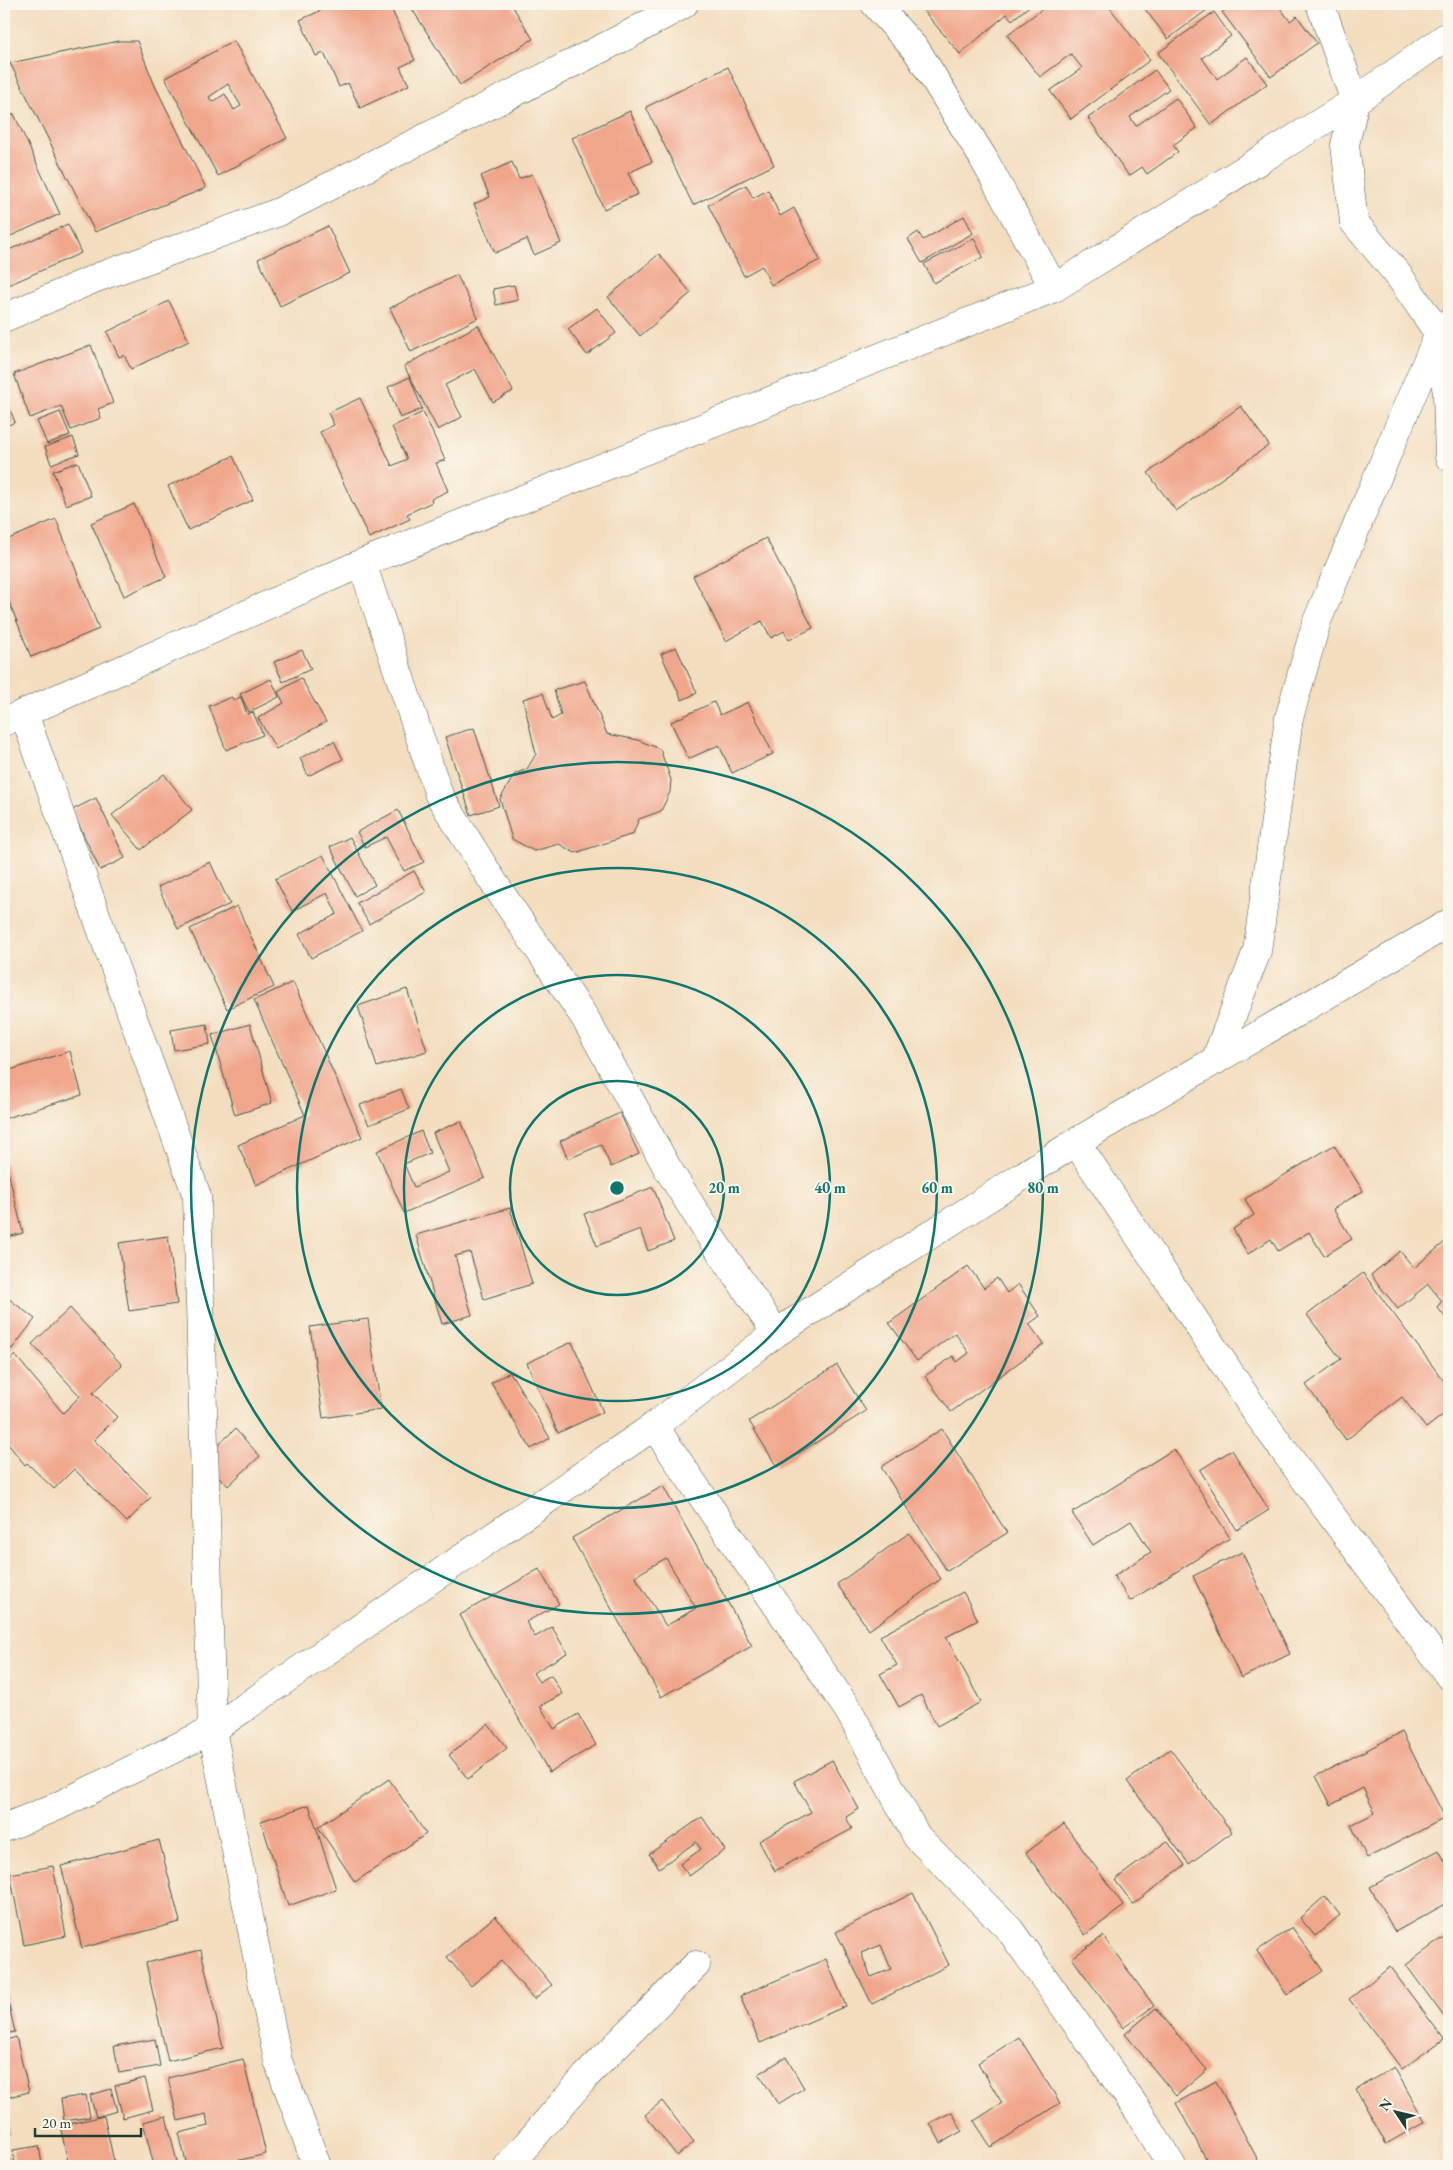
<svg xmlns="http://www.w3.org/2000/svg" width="1453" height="2170" font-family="'EB Garamond',serif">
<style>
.building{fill:#f0a68b;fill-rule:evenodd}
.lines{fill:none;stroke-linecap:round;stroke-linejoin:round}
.minor-casing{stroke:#3f5549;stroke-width:29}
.minor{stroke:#fff;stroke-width:28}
.ring{fill:none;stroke:#0f766e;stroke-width:2.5}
.centre{fill:#0f766e;stroke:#fbf7ec;stroke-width:2.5}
.ring-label{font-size:15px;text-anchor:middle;font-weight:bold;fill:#0f766e;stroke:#fbf7ec;stroke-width:4;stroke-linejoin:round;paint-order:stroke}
</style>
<rect width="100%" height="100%" fill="#fbf7ec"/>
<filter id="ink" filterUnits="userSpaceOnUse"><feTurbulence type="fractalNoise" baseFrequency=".02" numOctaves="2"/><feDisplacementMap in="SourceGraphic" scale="10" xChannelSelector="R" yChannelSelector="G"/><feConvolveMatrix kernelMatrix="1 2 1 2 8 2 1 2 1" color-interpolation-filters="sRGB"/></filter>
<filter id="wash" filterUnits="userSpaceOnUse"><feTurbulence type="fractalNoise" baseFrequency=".0096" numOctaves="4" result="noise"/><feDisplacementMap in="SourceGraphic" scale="20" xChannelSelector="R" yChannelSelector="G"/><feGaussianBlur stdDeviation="1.12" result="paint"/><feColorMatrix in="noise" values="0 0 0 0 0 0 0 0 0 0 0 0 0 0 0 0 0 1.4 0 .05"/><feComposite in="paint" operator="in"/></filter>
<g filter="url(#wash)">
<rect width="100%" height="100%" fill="#f3ddbe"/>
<g id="blocks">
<path class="building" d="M335,4H389L415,60L400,67L409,85L360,108L348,83L339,87L324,53L316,56L300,20Z
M409,4H511L533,39L460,85Z
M918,4H1032L1012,20L1007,14L960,54Z
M1049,4H1107L1150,60L1071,119L1050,91L1082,68L1071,54L1040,77L1007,35Z
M1141,4H1215L1168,39Z
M1233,4H1277L1290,21L1297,16L1317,43L1271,77L1222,12Z
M1214,12L1231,36L1202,58L1217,79L1247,57L1267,84L1211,125L1158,53Z
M119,41H137L155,86L206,188L95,232L10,63Z
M234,41L287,138L218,176L165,78ZM228,84L241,106L234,110L225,94L212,102L209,97Z
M728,67L774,165L693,205L646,107Z
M1155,70L1169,89L1130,117L1136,126L1176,98L1197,128L1173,145L1178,152L1147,174L1142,167L1129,176L1088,118Z
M630,111L652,162L628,173L638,194L604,209L572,138Z
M14,114L60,214L4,239V179L6,178L4,173V119Z
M512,162L519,179L532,174L561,243L534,255L527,239L495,253L474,204L490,197L481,176Z
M746,185L753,198L768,190L780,216L794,208L820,260L771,285L762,266L744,276L708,205Z
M964,216L973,233L922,263L908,239L918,232L923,240Z
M68,224L81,253L4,287V252Z
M328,226L350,273L280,306L258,259Z
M974,238L983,257L934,283L924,264Z
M659,254L691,293L640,336L608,297Z
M457,275L478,318L411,352L390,308Z
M514,285L518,300L496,305L493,289Z
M169,301L189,341L131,369L124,355L119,357L107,332Z
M597,308L616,333L587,355L568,329Z
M478,325L513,391L493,402L475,369L445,385L462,417L438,430L404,366Z
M91,345L113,403L98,409L101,418L71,430L61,406L30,418L14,374Z
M410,377L422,409L400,418L388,387Z
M4,395L15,422L4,427Z
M360,398L392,466L407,459L392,427L423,412L445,460L436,463L448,491L431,499L432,502L407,514L410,519L369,538L320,432L334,425L328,413Z
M1241,406L1269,445L1176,511L1148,473Z
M60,412L70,435L47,444L37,421Z
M73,437L79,454L51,464L45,447Z
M233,456L253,500L188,530L168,486Z
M78,462L91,496L66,505L53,471Z
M134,504L166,577L124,596L91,523Z
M56,519L99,629L31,657L4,589V541Z
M766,538L813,628L789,640L784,631L771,638L762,621L726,641L693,576Z
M676,647L697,693L682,700L661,654Z
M302,650L311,669L283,682L274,662Z
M301,678L326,722L276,749L258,718L284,703L278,692Z
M271,679L279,697L249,712L240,694Z
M585,681L607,734L638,740L660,749L671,780L670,792L661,811L639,819L633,834L575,853L559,844L534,851L512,839L500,799L515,774L527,769L536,754L523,699L543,693L552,720L561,715L554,690Z
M232,697L233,700L241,697L247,714L253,712L263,735L226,750L209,706Z
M714,702L720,715L748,702L773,754L732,773L719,745L688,759L671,722Z
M474,728L499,806L471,815L445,737Z
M334,741L343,759L308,776L300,758Z
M164,774L192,810L141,850L112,815Z
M96,798L125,858L100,870L72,810Z
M398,810L424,862L404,871L386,837L365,847L357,832Z
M350,837L375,885L355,896L330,847Z
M323,855L362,931L311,958L299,934L337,914L327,893L292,911L275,879Z
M210,862L230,904L178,929L158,887Z
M414,871L426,892L369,924L357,903Z
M237,906L274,987L227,1009L190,929Z
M293,982L362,1137L256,1185L238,1145L305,1115L254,1000Z
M407,989L427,1051L377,1067L358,1006Z
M207,1024L210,1044L174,1050L171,1030Z
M250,1024L272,1103L235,1115L212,1035Z
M70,1051L82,1095L6,1118L4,1112V1072Z
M401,1089L409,1109L369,1125L360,1105Z
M620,1113L639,1154L611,1167L601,1145L568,1159L560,1141Z
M461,1121L485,1178L404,1213L377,1151L421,1131L430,1153L404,1164L414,1187L449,1172L433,1133Z
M1334,1145L1363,1191L1333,1209L1352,1239L1324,1256L1309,1232L1278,1251L1271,1239L1248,1254L1233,1229L1254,1215L1245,1199Z
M4,1163H6L23,1233L4,1238Z
M653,1187L674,1241L648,1251L640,1229L597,1246L584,1214Z
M510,1208L532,1284L484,1299L470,1252L455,1256L472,1315L442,1324L416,1235Z
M168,1236L177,1304L129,1311L119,1243Z
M1446,1241L1449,1245V1322L1437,1307L1442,1301L1428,1284L1398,1309L1371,1275L1400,1251L1414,1268Z
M968,1266L984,1288L997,1278L1007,1293L1018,1284L1040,1316L1029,1324L1044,1344L951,1412L925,1376L953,1356L957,1362L969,1353L955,1333L917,1361L889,1323Z
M1363,1273L1449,1388V1410L1426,1428L1402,1397L1346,1440L1306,1385L1341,1359L1307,1315Z
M4,1295L35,1319L12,1349L4,1343Z
M70,1308L122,1365L93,1393L117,1417L94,1440L151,1497L127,1522L74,1469L54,1489L27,1463L25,1465L4,1439V1365L15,1355L63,1413L80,1396L32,1344Z
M368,1319L381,1409L323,1418L310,1327Z
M572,1342L603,1412L558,1433L527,1363Z
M837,1365L866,1411L777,1467L749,1421Z
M510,1372L550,1438L531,1449L491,1383Z
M235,1429L260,1456L228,1486L203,1460Z
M942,1429L1007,1533L947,1571L881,1467Z
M1174,1449L1230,1538L1130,1601L1114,1576L1151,1552L1131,1521L1093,1545L1072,1513Z
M1232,1450L1269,1510L1237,1530L1200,1470Z
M663,1486L752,1646L661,1697L572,1538ZM666,1558L696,1608L666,1626L635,1576Z
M909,1533L941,1579L869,1630L837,1584Z
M1242,1552L1290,1654L1241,1678L1193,1576Z
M539,1569L559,1604L526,1622L535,1637L552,1627L567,1653L533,1673L539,1682L551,1675L562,1694L540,1706L554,1729L578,1714L596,1745L549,1772L460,1615Z
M963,1592L978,1620L946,1637L981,1702L937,1726L921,1695L899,1707L880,1674L897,1665L880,1636Z
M488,1724L507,1748L468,1779L449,1755Z
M1402,1732L1445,1818L1367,1858L1351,1825L1375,1813L1363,1788L1331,1805L1316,1776Z
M1170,1749L1232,1832L1189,1864L1127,1781Z
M832,1760L859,1809L846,1817L852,1829L775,1871L759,1841L811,1812L794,1781Z
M389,1779L426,1834L355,1882L318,1827Z
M309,1805L336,1889L288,1906L261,1821Z
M702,1817L725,1850L689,1876L680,1864L701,1849L696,1842L659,1868L649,1854Z
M1064,1824L1124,1906L1085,1935L1026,1853Z
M159,1840L180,1922L82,1948L61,1866Z
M1167,1841L1185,1865L1133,1904L1115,1880Z
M1439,1850L1449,1869V1902L1395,1932L1370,1887Z
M53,1866L66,1936L24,1945L10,1874Z
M913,1893L949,1965L872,2004L836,1932ZM881,1945L891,1969L871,1977L861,1953Z
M1325,1896L1340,1915L1315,1936L1300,1918Z
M495,1916L552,1985L534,1999L501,1961L471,1986L447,1957Z
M1292,1927L1323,1971L1287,1995L1257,1951Z
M1449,1933V2014L1445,2018L1406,1965Z
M1103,1936L1154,2006L1123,2028L1072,1958Z
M201,1950L223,2048L168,2061L146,1963Z
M826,1959L846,2006L760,2043L740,1996Z
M1390,1967L1444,2039L1402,2069L1349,1999Z
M6,1993L15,2032L4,2034V1994Z
M1156,2008L1207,2070L1176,2096L1125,2034Z
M16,2037L29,2092L4,2098V2041Z
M1019,2037L1060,2103L991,2147L974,2121L1002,2103L978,2063Z
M155,2039L160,2066L119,2073L114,2046Z
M786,2057L804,2088L778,2104L759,2074Z
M243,2059L266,2154L215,2166H187L179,2133L208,2126L206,2114L178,2121L168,2078Z
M1394,2067L1425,2122L1386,2144L1356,2089Z
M145,2078L153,2110L123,2118L115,2086Z
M1216,2081L1259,2162L1251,2166H1210L1176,2103Z
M111,2089L117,2111L96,2117L90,2095Z
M86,2095L90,2117L64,2121L61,2099Z
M662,2101L694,2142L677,2156L645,2115Z
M952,2112L962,2131L941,2143L930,2123Z
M4,2115L10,2134L4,2136Z
M104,2116L115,2166H69L60,2126Z
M166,2116L178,2166H154L143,2122Z
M39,2146L42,2165L15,2166L13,2150Z
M8,2154L11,2166H4V2155Z
M1014,2160L1017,2166H1003Z"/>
</g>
</g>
<g filter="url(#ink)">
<use href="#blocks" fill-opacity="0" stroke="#3f5549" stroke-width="1"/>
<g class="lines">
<defs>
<path id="minor" d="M875,4L917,51L982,156L1054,288
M1320,4L1355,101L1345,145L1354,222L1399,276L1439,334L1447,394L1449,457
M4,318L96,278L279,212L628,35L684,4
M362,563L439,795L492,880L585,1018L668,1169L714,1242L776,1333
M24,714L197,1196L212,1730L278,2061L317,2166
M4,722L362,563L1054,288L1355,101L1449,35
M1215,1061L1257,951L1289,718L1317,621L1409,402L1439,334L1449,323
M1076,1142L1258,1415L1449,1676
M654,1426L849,1711L917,1837L1010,1930L1137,2109L1172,2166
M4,1828L56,1807L212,1730L654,1426L776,1333L1076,1142L1449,923
M508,2166L588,2074L696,1965"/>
</defs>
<use href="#minor" class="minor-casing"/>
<use href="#minor" class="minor"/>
</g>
</g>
<g class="ring">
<circle cx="617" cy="1188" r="107"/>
<circle cx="617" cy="1188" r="213"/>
<circle cx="617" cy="1188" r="320"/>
<circle cx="617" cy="1188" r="426"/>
</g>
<circle cx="617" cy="1188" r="8" class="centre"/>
<g class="ring-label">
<text x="724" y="1193">20 m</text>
<text x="830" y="1193">40 m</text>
<text x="937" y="1193">60 m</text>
<text x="1043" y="1193">80 m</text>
</g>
<rect width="1453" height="2170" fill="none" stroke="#fbf7ec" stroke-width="20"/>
<g transform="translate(1396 2112) rotate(305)" stroke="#fbf7ec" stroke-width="4" paint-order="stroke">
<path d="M0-4L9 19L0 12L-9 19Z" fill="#1f3d34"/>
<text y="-8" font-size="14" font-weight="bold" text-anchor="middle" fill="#1f3d34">N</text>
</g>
<path d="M35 2128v8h106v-8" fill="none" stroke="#1f3d34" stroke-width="2.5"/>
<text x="42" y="2128" font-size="15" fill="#1f3d34" stroke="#fbf7ec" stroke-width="4" paint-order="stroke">20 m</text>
</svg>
